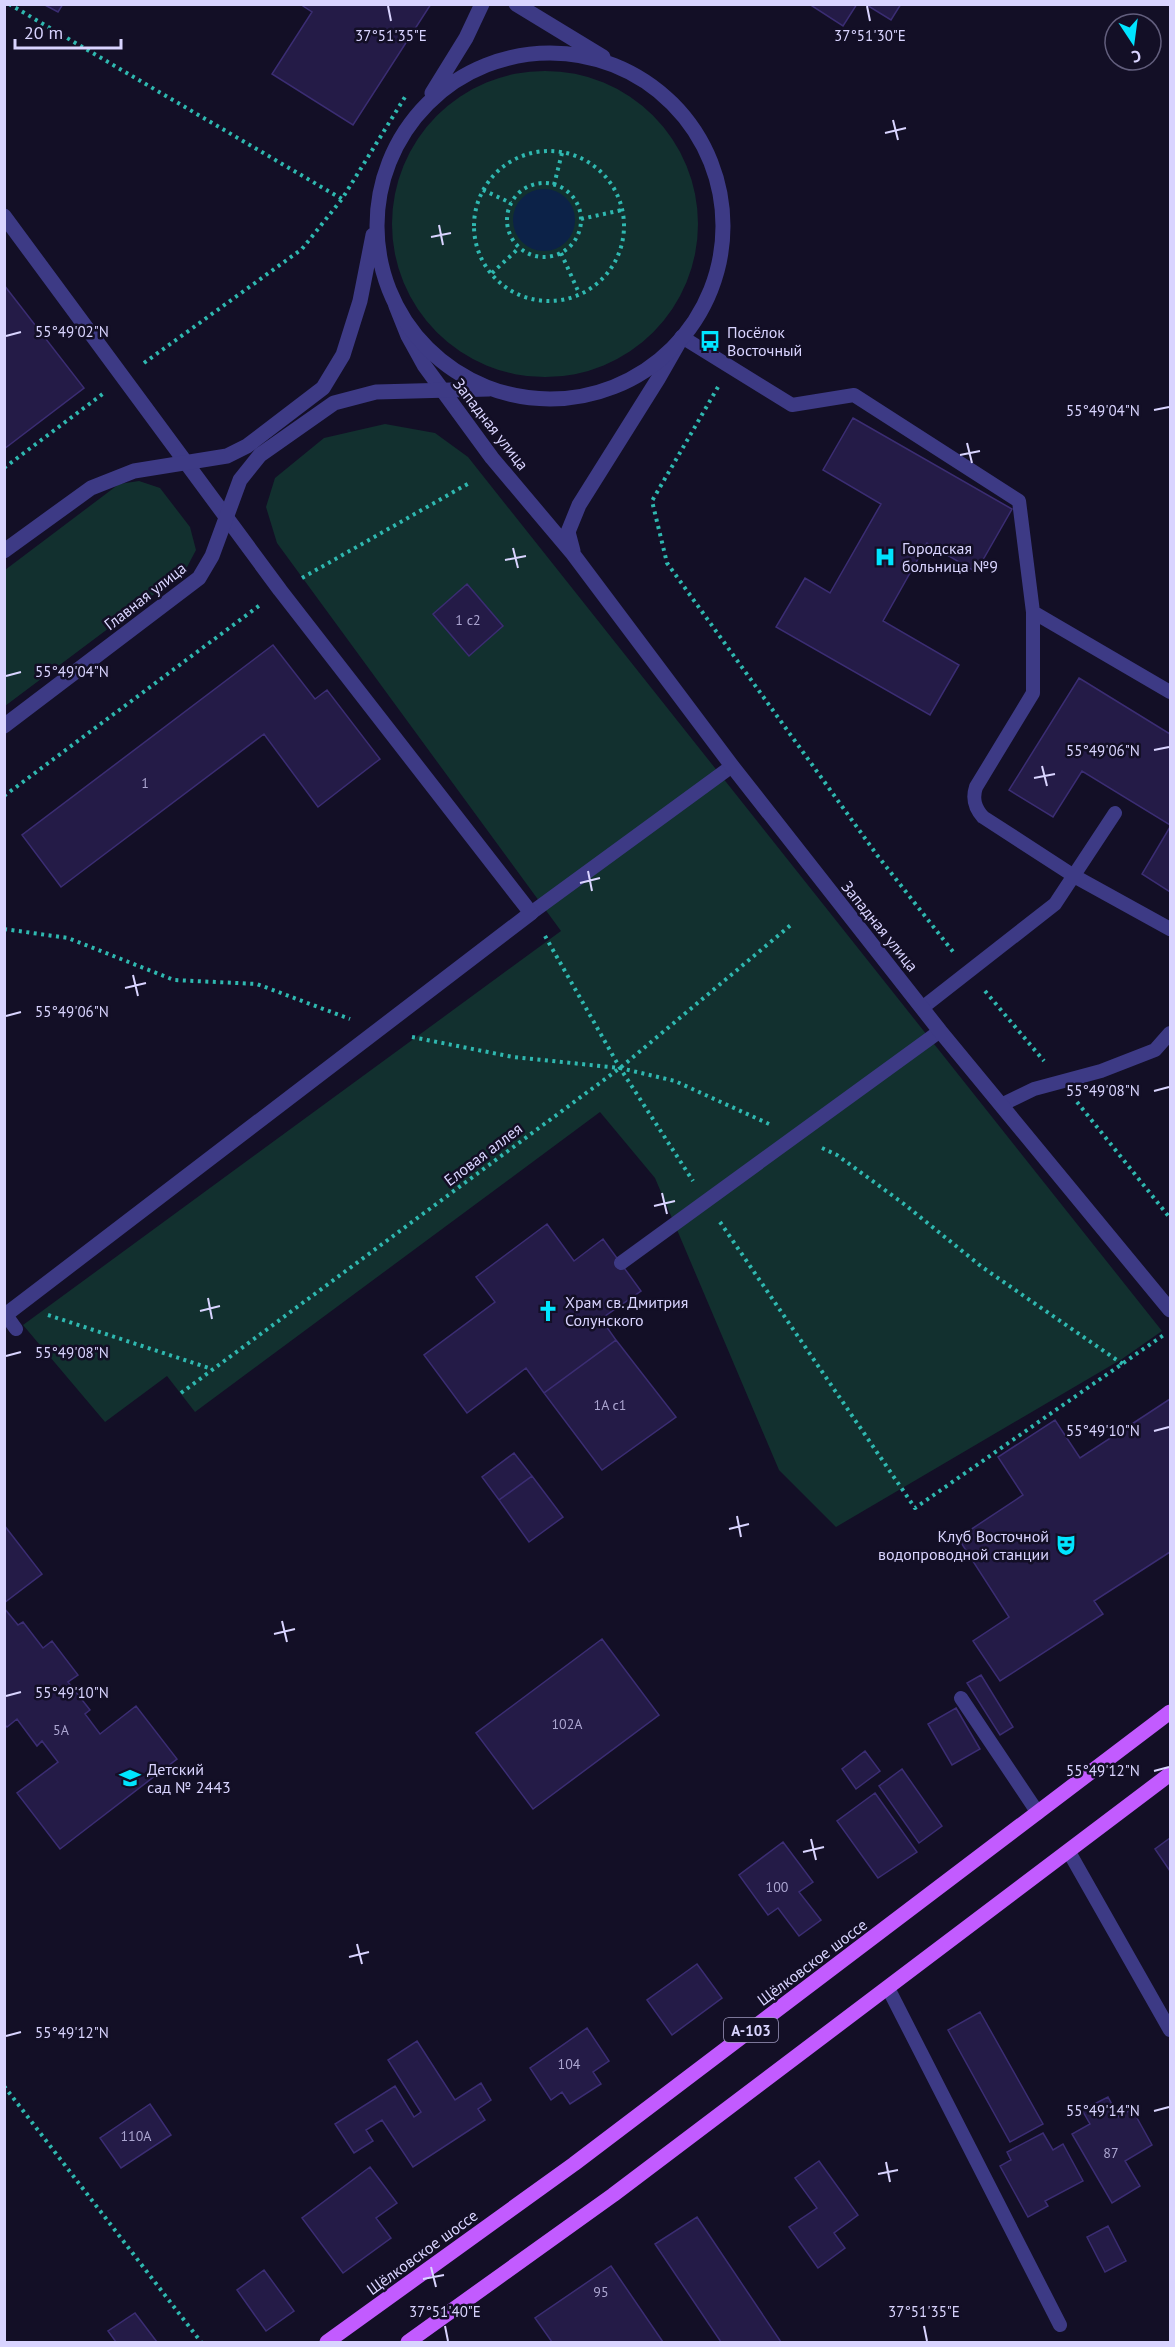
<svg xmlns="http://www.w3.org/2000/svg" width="1175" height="2347" font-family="'PT Sans',sans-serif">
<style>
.green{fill:#12302f}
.water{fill:#0c2248}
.building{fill:#241b47;stroke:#3b2d73;stroke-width:1.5}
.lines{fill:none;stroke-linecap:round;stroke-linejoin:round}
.path{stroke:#2fb8b0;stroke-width:4;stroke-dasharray:3 4.5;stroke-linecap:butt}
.service{stroke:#3d3a85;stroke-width:14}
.minor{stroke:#3d3a85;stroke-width:15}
.tertiary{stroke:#3d3a85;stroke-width:15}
.primary{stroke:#c25bff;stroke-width:15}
.ticks{fill:none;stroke:#d9d4ff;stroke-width:2}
.labels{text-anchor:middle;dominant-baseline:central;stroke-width:5;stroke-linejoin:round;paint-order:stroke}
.number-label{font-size:14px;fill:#aca6d1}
.shield{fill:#130f26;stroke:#9e99be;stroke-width:1.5}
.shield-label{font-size:15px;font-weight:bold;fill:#d9d4ff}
.poi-label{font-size:16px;fill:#d9d4ff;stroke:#130f26;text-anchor:start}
.street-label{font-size:16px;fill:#d9d4ff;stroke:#130f26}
.ticks-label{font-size:15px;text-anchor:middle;fill:#d9d4ff;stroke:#130f26;stroke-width:5;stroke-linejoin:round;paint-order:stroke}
</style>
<rect width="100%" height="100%" fill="#130f26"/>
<path class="green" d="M392 224a153 153 0 1 1 306 0a153 153 0 1 1-306 0Z
M385,424L435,433L468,457L1162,1331L1122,1359L836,1527L779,1470L655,1178L600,1112L195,1412L167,1376L105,1422L23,1325L561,931L277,543L266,507L275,478L324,438Z
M139,481L160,488L190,527L196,550L185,571L5,706V570L119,484Z"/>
<path class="water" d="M513 220a31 31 0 1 1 62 0a31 31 0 1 1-62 0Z"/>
<path class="building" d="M43,4H63L58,12Z
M300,4H431L353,125L272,74L312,12Z
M809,4H857L843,26Z
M865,4H901L891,20Z
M4,285L84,388L4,449Z
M853,418L1012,509L976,572L927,543L883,621L959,665L930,715L776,627L805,578L830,593L881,504L823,470Z
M467,584L503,626L469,656L433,614Z
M273,645L315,699L327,690L380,759L318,807L264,734L61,887L22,835Z
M1079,678L1170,734V825L1082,771L1053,817L1009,790Z
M1170,827V892L1142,874Z
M547,1224L574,1261L603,1239L641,1291L601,1319L616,1340L544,1393L526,1368L467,1413L424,1355L495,1302L476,1277Z
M616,1340L676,1417L602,1470L544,1393Z
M1170,1399V1552L1094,1601L1103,1614L1000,1681L973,1641L1009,1617L958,1538L1023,1495L998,1457L1055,1420L1080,1458Z
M514,1453L532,1476L499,1500L482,1477Z
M532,1476L563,1517L529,1542L499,1500Z
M4,1525L42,1574L4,1603Z
M4,1608L18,1625L23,1622L43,1648L52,1641L78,1675L68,1682L90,1710L85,1714L100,1734L136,1706L177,1759L60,1849L17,1793L58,1762L42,1741L37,1746L17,1719L7,1727L4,1724Z
M602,1639L659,1715L533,1809L476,1733Z
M981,1675L1013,1727L1000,1735L967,1683Z
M956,1708L980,1749L952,1765L928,1724Z
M865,1751L880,1771L856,1789L842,1769Z
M902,1769L942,1826L919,1843L879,1786Z
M875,1793L917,1852L878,1878L837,1821Z
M1170,1838V1871L1155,1849Z
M783,1842L813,1882L799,1892L821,1920L799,1936L778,1908L768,1915L739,1875Z
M697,1964L722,1998L672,2035L647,2000Z
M980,2012L1043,2124L1010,2142L948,2030Z
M587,2028L609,2061L593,2072L601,2084L570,2104L562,2092L551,2100L530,2068Z
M417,2041L455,2100L481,2083L491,2100L478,2109L485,2120L413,2167L382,2120L366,2130L373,2141L354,2153L335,2124L395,2086L414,2117L421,2112L388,2060Z
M1108,2097L1119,2117L1132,2109L1152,2145L1125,2161L1140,2186L1112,2203L1072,2134L1090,2124L1082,2110Z
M150,2104L171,2135L121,2168L100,2138Z
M1043,2133L1053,2150L1063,2144L1083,2181L1045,2201L1048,2206L1028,2217L1000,2166L1011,2160L1007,2152Z
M819,2161L858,2215L834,2233L845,2248L818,2268L789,2227L817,2208L795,2178Z
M370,2167L397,2203L376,2218L391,2238L343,2273L302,2218Z
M697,2217L781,2342H721L655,2244Z
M1108,2226L1126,2261L1105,2272L1087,2237Z
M611,2266L663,2342H552L535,2318Z
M264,2270L294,2311L266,2331L237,2290Z
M135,2313L157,2342H116L108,2331Z"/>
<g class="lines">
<path class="path" d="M9,4L342,199L405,97
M474 226a75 75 0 1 1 150 0a75 75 0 1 1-150 0Z
M507 220a37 37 0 1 1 74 0a37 37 0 1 1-74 0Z
M554,185L562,153
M483,190L511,203
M581,219L622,210
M561,253L579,293
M492,273L519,248
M144,363L302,249L342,199
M718,387L652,501L667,563L877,855L954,953
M4,468L104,393
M302,578L471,482
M4,796L260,605
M4,929L68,938L174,980L257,984L350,1019
M545,936L620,1068L693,1181
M985,991L1044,1061
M412,1037L513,1057L620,1068L675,1081L769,1124
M1077,1102L1170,1218
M822,1148L837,1155L904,1204L982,1267L1124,1365
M720,1222L915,1508L1165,1334
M48,1315L212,1369
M181,1393L620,1068L792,924
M4,2086L201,2342"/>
<path class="service" d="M682,337L792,405L854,395L1019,501L1033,612L1170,692
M1033,612V693L976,787C972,799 975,808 983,817L1074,876L1170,929
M531,913L732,766
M922,1008L1055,904L1115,813
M1001,1105L1034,1089L1101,1071L1155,1050L1170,1033
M621,1263L940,1031
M6,1315L16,1329
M961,1698L1038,1813
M1069,1852L1170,2030
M888,1988L1060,2325"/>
<path class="minor" d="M4,216L280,590L531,913L4,1316
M396,306L408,336L424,365L492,458L573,554L732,766L940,1031L1170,1310
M573,551L568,532L579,505L658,379L682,337"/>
<path class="tertiary" d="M516,4L603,57
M377 226a173 173 0 1 1 346 0a173 173 0 1 1-346 0Z
M432,93L466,38L482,4
M4,551L91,488L134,471L227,456L247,446L323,388L343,355L360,301L373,235
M4,726L199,578L212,556L240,480L260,455L334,403L376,392L489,389"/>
<path class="primary" d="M327,2342L574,2164L1170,1712
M408,2342L613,2195L1170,1774"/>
</g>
<path class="ticks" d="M388,6L391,21M867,6L870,21M893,120L898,140M885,133L906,128M439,225L443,245M431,237L451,233M6,336L21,332M1154,410L1169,407M967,443L972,463M960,455L980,451M513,548L518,568M505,560L526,556M6,676L21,672M1154,750L1169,747M1042,766L1047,786M1034,778L1055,774M588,871L592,891M580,883L600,878M133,975L138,996M125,988L146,983M6,1016L21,1012M1154,1091L1169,1087M662,1193L667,1214M654,1206L675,1201M208,1298L212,1319M200,1311L220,1306M6,1356L21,1352M1154,1431L1169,1427M737,1516L741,1537M729,1529L749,1524M282,1621L287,1642M274,1634L295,1629M6,1696L21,1692M1154,1771L1169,1767M811,1839L816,1860M803,1852L824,1847M357,1944L362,1964M349,1957L369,1952M6,2036L21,2032M1154,2111L1169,2107M886,2162L890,2182M878,2174L898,2170M431,2267L436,2287M423,2279L444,2275M445,2326L448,2341M924,2326L927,2341"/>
<defs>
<symbol id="bus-bare" viewBox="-9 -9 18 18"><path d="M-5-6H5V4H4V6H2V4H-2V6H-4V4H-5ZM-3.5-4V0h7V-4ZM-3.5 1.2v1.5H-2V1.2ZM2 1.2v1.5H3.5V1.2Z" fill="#00e5ff" stroke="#130f26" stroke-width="2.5" paint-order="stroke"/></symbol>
<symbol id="hospital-bare" viewBox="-9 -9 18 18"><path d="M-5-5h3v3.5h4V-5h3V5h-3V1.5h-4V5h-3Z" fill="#00e5ff" stroke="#130f26" stroke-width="2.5" paint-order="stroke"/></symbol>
<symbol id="church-bare" viewBox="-9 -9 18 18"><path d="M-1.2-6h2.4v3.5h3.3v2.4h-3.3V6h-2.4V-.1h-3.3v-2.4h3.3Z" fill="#00e5ff" stroke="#130f26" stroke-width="2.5" paint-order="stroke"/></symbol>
<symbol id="theatre-bare" viewBox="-9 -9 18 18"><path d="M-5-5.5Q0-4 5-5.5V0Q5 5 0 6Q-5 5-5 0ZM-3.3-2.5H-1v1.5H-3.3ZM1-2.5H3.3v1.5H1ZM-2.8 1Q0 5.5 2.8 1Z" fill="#00e5ff" stroke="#130f26" stroke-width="2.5" paint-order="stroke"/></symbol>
<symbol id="school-bare" viewBox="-9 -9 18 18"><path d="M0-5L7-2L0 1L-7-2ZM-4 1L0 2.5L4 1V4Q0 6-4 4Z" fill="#00e5ff" stroke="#130f26" stroke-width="2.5" paint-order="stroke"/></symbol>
</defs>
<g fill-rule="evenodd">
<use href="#bus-bare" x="695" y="326" width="30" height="30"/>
<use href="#hospital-bare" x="870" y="542" width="30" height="30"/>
<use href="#church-bare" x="533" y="1296" width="30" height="30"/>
<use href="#theatre-bare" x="1051" y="1530" width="30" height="30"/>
<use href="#school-bare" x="115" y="1763" width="30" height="30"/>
</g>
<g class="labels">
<g class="number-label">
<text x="468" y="620">1 с2</text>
<text x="145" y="783">1</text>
<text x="610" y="1405">1А с1</text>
<text x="567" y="1724">102А</text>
<text x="61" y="1730">5А</text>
<text x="777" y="1887">100</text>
<text x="569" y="2064">104</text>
<text x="136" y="2136">110А</text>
<text x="1111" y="2153">87</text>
<text x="601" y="2292">95</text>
</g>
<rect class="shield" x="724" y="2018" width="54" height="24" rx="4.5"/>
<g class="shield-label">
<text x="751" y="2030">А-103</text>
</g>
<g class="poi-label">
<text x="727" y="332">Посёлок<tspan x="727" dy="18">Восточный</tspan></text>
<text x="902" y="548">Городская<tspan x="902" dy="18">больница №9</tspan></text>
<text x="565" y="1302">Храм св. Дмитрия<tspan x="565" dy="18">Солунского</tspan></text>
<text x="1049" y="1536" text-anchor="end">Клуб Восточной<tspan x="1049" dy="18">водопроводной станции</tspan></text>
<text x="147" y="1769">Детский<tspan x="147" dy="18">сад № 2443</tspan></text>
</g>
<g class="street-label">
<text transform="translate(491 424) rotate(52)">Западная улица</text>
<text transform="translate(145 596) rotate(-38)">Главная улица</text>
<text transform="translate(880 926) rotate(51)">Западная улица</text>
<text transform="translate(483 1154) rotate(-37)">Еловая аллея</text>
<text transform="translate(812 1962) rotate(-37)">Щёлковское шоссе</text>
<text transform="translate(422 2252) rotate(-36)">Щёлковское шоссе</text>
</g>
</g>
<g class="ticks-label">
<text x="391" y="41">37°51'35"E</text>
<text x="870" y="41">37°51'30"E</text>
<text x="72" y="337">55°49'02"N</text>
<text x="1103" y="416">55°49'04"N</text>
<text x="72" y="677">55°49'04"N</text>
<text x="1103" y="756">55°49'06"N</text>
<text x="72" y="1017">55°49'06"N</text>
<text x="1103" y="1096">55°49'08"N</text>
<text x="72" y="1358">55°49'08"N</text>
<text x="1103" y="1436">55°49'10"N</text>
<text x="72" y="1698">55°49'10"N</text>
<text x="1103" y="1776">55°49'12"N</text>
<text x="72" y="2038">55°49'12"N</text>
<text x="1103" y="2116">55°49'14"N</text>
<text x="445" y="2317">37°51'40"E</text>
<text x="924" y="2317">37°51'35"E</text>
</g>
<rect width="1175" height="2347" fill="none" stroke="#d9d4ff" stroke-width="12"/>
<g transform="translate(1133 42) rotate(167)"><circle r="28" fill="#130f26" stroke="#625e7d" stroke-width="1.5"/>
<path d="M0-4.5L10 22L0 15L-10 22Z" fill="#00e5ff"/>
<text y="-9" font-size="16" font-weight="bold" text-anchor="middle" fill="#d9d4ff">С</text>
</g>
<path d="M15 39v9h106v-9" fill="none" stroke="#d9d4ff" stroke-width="3"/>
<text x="24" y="39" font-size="18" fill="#d9d4ff" stroke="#130f26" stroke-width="4.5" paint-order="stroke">20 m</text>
</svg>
